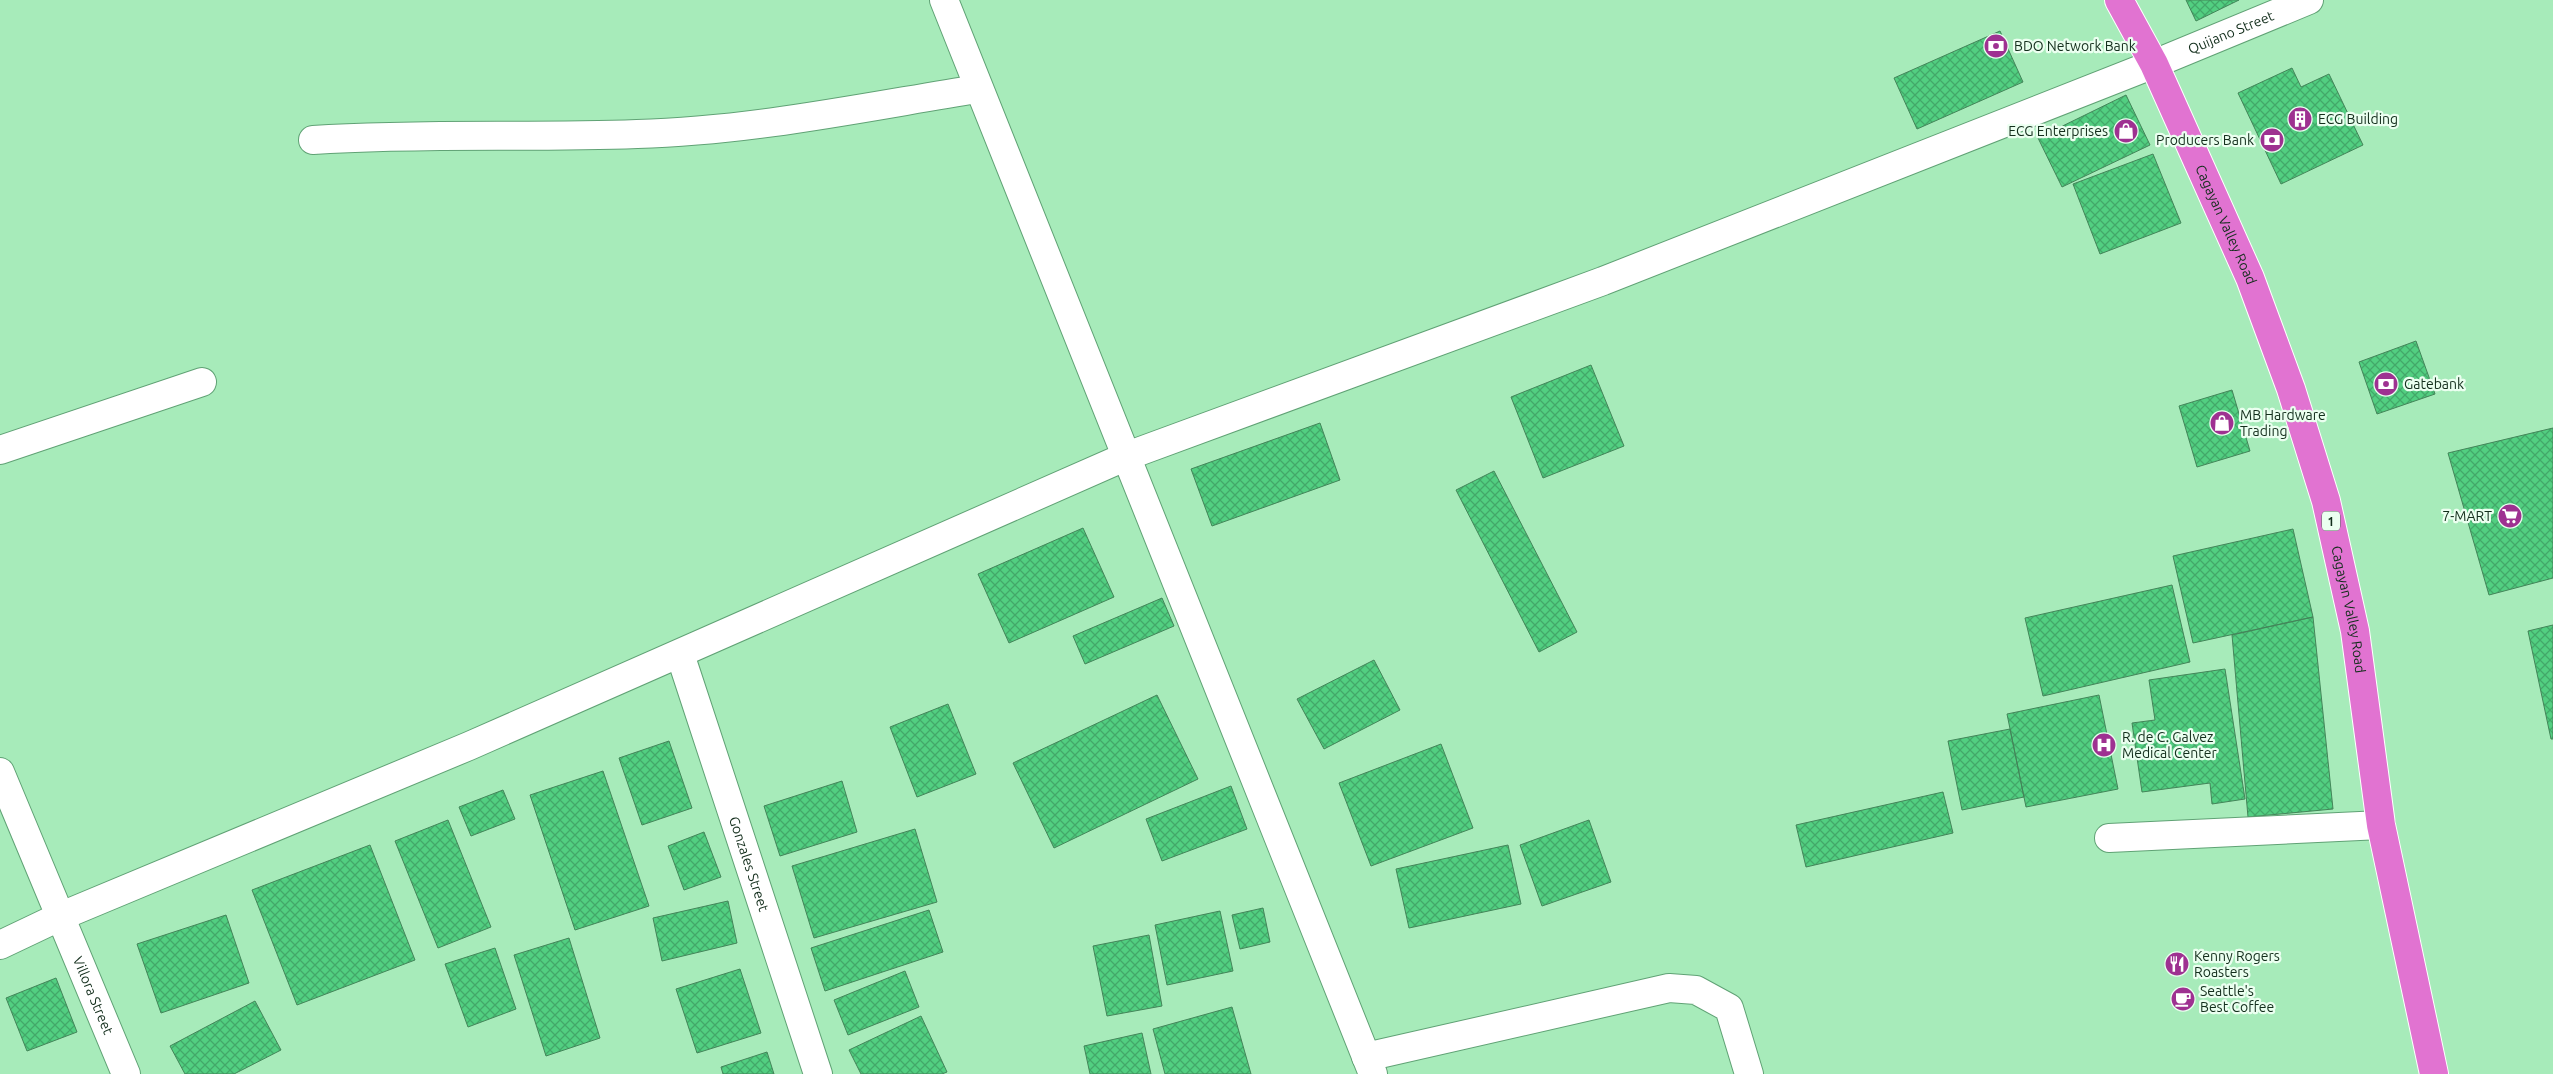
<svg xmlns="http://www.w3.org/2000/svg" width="2553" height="1074" font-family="Ubuntu,sans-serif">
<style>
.building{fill:url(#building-cross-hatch);stroke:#438559}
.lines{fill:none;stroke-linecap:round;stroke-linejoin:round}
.minor-casing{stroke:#60a275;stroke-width:30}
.highway-casing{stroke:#fff;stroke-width:30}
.minor{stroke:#fff;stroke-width:28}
.highway{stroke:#e173d1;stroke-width:28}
.labels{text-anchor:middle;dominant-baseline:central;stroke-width:4.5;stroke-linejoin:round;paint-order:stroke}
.shield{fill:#ebfff0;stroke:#546d5c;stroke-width:1}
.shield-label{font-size:12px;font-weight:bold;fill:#132e1c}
.street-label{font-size:14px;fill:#132e1c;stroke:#ebfff0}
.poi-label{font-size:14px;fill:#132e1c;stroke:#ebfff0;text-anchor:start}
</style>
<defs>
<pattern id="building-cross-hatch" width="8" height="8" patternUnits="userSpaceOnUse" patternTransform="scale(1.25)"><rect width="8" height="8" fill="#52cf81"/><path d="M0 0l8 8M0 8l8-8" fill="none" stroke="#43a869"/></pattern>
</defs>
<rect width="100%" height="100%" fill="#a7ebba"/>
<path class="building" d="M2186,0H2239L2196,21Z
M2000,31L2023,82L1917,129L1894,78Z
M2292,68L2301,87L2329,74L2363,145L2281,184L2238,93Z
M2126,95L2150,145L2062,187L2038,138Z
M2153,154L2181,223L2100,254L2073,184Z
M2416,341L2435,394L2377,414L2359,362Z
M1591,365L1624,446L1543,478L1511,397Z
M2232,390L2250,451L2197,467L2179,406Z
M1320,423L1340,480L1212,526L1191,469Z
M2553,428V578L2489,595L2448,453Z
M1494,471L1577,632L1539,652L1456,490Z
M1083,528L1114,597L1009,643L978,574Z
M2293,529L2313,617L2193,643L2173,556Z
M2172,585L2190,662L2043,696L2025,618Z
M1162,598L1174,626L1085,664L1073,636Z
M2313,617L2333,809L2248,817L2232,635Z
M2553,625V739H2551L2528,631Z
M1374,660L1400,710L1324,749L1297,699Z
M2225,669L2245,799L2212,804L2210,783L2142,792L2132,723L2155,720L2149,680Z
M1157,695L1198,779L1054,848L1013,763Z
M2099,695L2118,789L2026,807L2007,714Z
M948,704L976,774L917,797L890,727Z
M2010,729L2024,797L1962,810L1948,741Z
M669,741L692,808L642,825L619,758Z
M1441,744L1473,828L1371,866L1339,783Z
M603,771L649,906L575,930L530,795Z
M842,781L857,832L780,856L764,806Z
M1231,786L1247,829L1162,861L1146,819Z
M503,790L515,819L471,836L459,807Z
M1943,792L1953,833L1806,867L1796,825Z
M448,820L491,927L438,948L395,841Z
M1589,820L1611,882L1542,906L1520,845Z
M915,829L937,902L814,938L792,866Z
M704,832L721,877L684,890L668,846Z
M370,845L415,960L297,1005L252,890Z
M1508,845L1521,904L1409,928L1396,869Z
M728,901L737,943L662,961L653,918Z
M1263,908L1270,942L1240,949L1232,915Z
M929,910L943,952L825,991L811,948Z
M1220,911L1233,971L1167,985L1155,925Z
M226,915L249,983L161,1013L137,944Z
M1149,935L1162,1006L1107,1016L1093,946Z
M569,938L600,1038L546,1056L514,955Z
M495,948L516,1009L468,1027L445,964Z
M740,969L761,1033L697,1053L676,989Z
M905,971L919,1007L848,1035L834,1000Z
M56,978L77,1032L27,1051L6,998Z
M255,1001L281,1050L234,1074H185L170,1046Z
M1232,1007L1251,1074H1165L1153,1029Z
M921,1016L947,1072L942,1074H861L849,1050Z
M1142,1033L1151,1074H1090L1084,1046Z
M767,1052L774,1074H723L721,1067Z"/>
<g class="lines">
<defs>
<g id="minor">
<path d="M944,0L1373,1074"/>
<path d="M313,140C421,133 529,138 637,134C752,131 865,107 977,89"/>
<path d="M0,450L202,382"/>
<path id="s1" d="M680,654L818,1074"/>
<path id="s2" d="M0,772L126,1074"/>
<path d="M2109,838L2381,825"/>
<path id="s3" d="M0,945L59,917L469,746L1127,456L1603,281L2154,64L2309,0"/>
<path d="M1366,1057L1669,988L1696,990L1729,1008L1749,1074"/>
</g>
<g id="highway">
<path id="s4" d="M2119,0L2154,64L2250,278L2291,389L2326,501L2355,631L2381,825L2434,1074"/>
</g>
</defs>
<use href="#minor" class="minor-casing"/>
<use href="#highway" class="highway-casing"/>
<use href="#minor" class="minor"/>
<use href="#highway" class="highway"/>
</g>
<defs>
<symbol id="bank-disc" viewBox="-11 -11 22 22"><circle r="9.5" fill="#9e3191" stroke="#ebfff0"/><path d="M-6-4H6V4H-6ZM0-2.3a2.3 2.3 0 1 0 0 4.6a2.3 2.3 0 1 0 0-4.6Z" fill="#fff"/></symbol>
<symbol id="building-disc" viewBox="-11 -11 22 22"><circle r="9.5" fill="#9e3191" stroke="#ebfff0"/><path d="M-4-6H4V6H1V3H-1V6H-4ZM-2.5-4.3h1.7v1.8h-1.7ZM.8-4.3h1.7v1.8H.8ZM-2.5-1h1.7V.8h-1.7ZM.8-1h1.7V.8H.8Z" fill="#fff"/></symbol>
<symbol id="shop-disc" viewBox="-11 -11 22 22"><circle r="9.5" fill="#9e3191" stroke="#ebfff0"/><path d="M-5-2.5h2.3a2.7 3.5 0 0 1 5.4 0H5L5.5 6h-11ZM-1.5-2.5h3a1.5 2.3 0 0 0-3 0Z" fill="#fff"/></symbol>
<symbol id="supermarket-disc" viewBox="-11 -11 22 22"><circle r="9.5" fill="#9e3191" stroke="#ebfff0"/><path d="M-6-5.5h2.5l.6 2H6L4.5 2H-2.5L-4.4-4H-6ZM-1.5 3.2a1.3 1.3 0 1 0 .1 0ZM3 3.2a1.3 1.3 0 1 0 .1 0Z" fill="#fff"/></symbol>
<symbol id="hospital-disc" viewBox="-11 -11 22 22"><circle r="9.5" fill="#9e3191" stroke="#ebfff0"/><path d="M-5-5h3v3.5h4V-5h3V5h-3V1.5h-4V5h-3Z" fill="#fff"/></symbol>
<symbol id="restaurant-disc" viewBox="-11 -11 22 22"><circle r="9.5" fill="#9e3191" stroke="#ebfff0"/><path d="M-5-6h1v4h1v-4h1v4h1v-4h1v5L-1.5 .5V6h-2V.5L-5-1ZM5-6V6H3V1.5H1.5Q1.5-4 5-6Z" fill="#fff"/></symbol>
<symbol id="cafe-disc" viewBox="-11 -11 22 22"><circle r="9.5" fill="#9e3191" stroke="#ebfff0"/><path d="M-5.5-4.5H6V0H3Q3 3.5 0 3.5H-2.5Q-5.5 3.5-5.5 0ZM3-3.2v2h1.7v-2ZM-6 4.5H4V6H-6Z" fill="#fff"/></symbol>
</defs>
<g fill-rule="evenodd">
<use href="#bank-disc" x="1982" y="32" width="28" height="28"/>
<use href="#building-disc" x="2286" y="105" width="28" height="28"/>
<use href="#shop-disc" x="2112" y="117" width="28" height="28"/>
<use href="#bank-disc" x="2258" y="126" width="28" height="28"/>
<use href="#bank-disc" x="2372" y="370" width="28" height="28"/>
<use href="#shop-disc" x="2208" y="409" width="28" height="28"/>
<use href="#supermarket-disc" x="2496" y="502" width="28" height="28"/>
<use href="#hospital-disc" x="2090" y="731" width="28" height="28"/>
<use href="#restaurant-disc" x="2163" y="950" width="28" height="28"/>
<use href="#cafe-disc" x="2169" y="985" width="28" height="28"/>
</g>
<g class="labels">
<rect class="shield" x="2322" y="511.5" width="18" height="19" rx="4"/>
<g class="shield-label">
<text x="2331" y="521">1</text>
</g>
<g class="street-label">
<text stroke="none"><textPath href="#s3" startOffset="2411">Quijano Street</textPath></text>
<text stroke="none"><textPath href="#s4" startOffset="249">Cagayan Valley Road</textPath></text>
<text stroke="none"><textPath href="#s4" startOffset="654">Cagayan Valley Road</textPath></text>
<text stroke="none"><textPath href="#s1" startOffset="221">Gonzales Street</textPath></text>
<text stroke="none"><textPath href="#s2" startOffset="242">Villora Street</textPath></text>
</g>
<g class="poi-label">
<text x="2014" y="46">BDO Network Bank</text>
<text x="2318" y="119">ECG Building</text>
<text x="2108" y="131" text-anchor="end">ECG Enterprises</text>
<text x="2254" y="140" text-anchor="end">Producers Bank</text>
<text x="2404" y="384">Gatebank</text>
<text x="2240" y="415">MB Hardware<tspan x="2240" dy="16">Trading</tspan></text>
<text x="2492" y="516" text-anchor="end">7-MART</text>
<text x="2122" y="737">R. de C. Galvez<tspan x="2122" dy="16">Medical Center</tspan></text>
<text x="2194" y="956">Kenny Rogers<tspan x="2194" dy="16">Roasters</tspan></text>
<text x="2200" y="991">Seattle's<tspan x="2200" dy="16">Best Coffee</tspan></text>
</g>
</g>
</svg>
